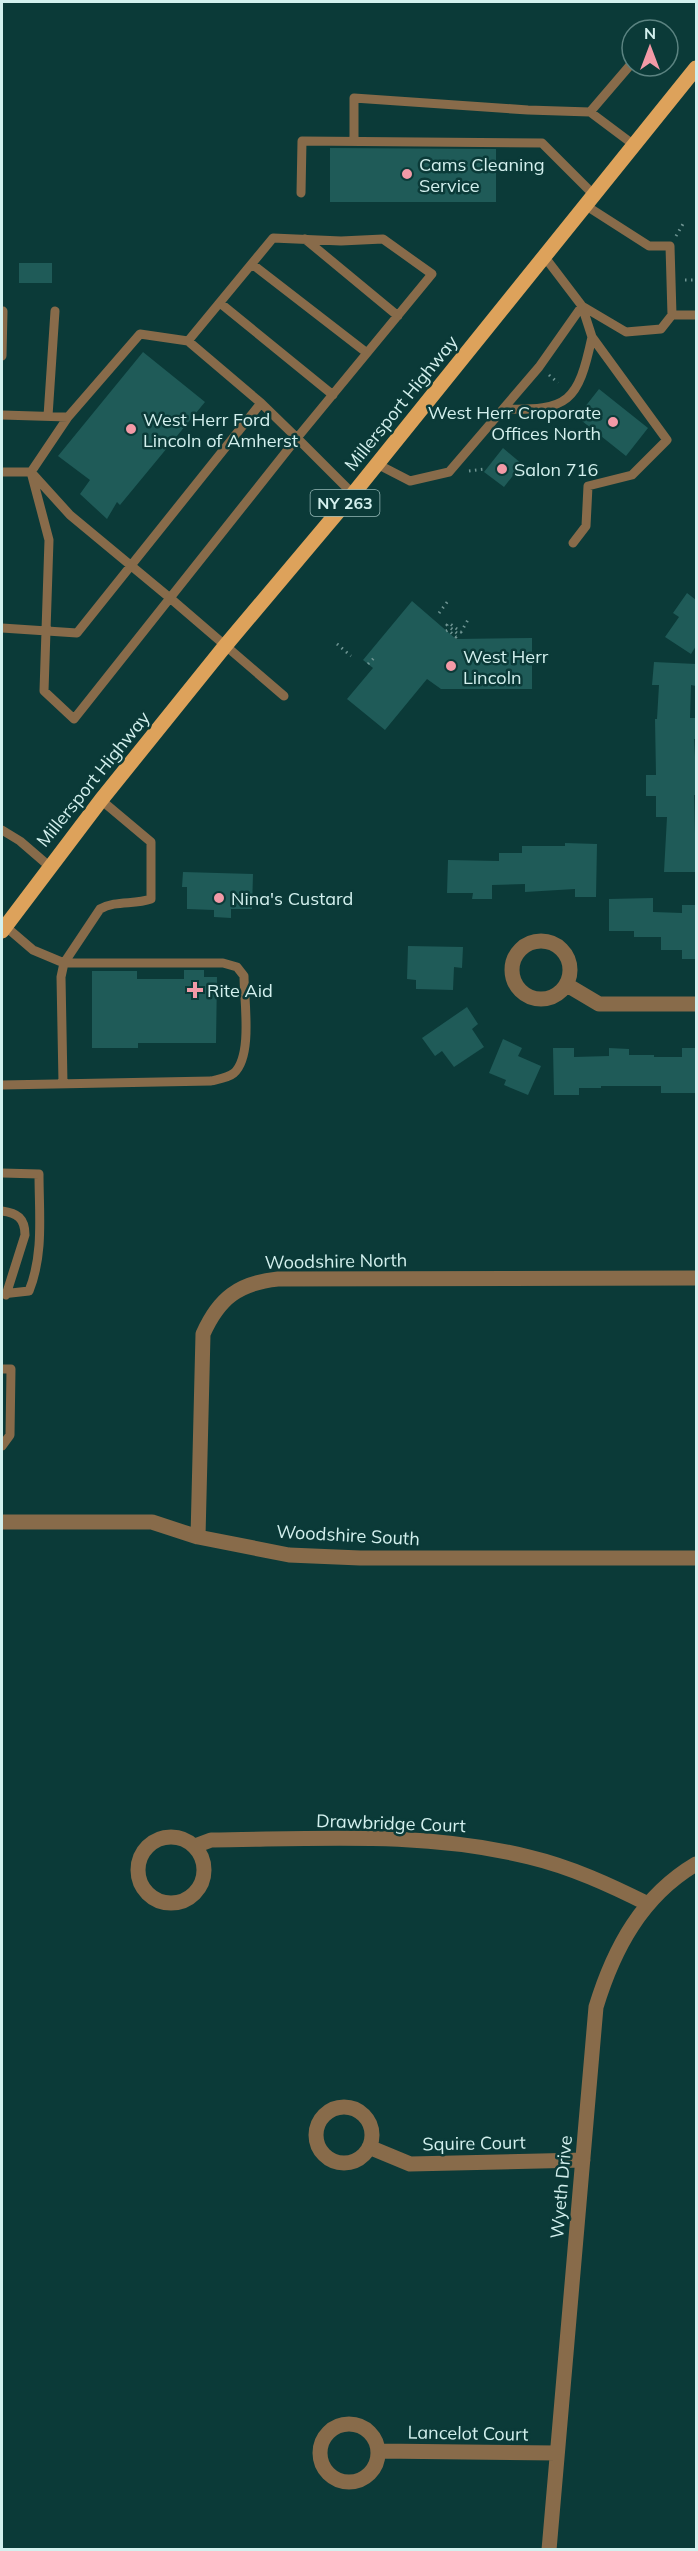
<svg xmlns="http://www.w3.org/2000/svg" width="698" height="2551" font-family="Mulish,sans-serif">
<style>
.building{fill:#1f5b58}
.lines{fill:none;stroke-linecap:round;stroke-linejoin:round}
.path{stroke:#6f9593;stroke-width:3;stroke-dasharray:1.5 4.5;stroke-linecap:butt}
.lane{stroke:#886b4a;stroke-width:9}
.street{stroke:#886b4a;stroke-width:15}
.primary{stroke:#dda25b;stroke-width:15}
.poi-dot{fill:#f39aa7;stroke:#0b3a38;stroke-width:2}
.labels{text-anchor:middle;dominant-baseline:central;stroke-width:5;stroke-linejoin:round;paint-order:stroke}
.shield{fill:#0b3a38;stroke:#97b9b7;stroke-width:1.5}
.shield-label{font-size:16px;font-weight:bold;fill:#d3f0ee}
.poi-label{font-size:18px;fill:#d3f0ee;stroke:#0b3a38;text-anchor:start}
.street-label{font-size:18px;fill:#d3f0ee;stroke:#0b3a38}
</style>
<rect width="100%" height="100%" fill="#0b3a38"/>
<path class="building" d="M330,148L496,149V202H330Z
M19,263H52V283H19Z
M143,352L205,402L120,505L117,502L107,519L80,494L90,480L58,456Z
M599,389L648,428L626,456L577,417Z
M503,448L522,464L504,487L484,472Z
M687,593L696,600V646L691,654L665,637L679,617L673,613Z
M412,601L456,639L532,638V689H441L427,679L385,730L347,699L373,668L363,660Z
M654,662L696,664V686L691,685L690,718H696V739H694L696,774V795H694L696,872H664L667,817H656V796H646V775H656L655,719H657L659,685H652Z
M565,843L597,844L596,897H575V889L525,892V884L492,885V899H472L473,893H447L448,860L499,861V853H522V846H565Z
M183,872L253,874L252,909H231V918L214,917V910L187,909V887H182Z
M653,898V912L682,913V905H696V959H682V950H661V937H634V931H609V899Z
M408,946L463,947L462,968L454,967L453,990L416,989V980L407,979Z
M184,970H204V977H217L216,1043H138V1048H92V971H137V979H184Z
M467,1007L478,1024L472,1029L484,1047L454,1067L442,1051L435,1056L422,1038Z
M503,1039L522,1048L518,1056L541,1066L528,1095L504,1085L506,1080L489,1073Z
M553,1048H574V1057L609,1056V1048L629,1049V1055H654V1057H682V1048H696V1093H661V1086H601V1088H579V1095H554Z"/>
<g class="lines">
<path class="path" d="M676,236L683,224
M685,280H696
M549,375L558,383
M469,471L485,469
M439,613L448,601
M446,631L448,630L456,637L458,634L447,625L449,623L461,632L469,618
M337,644L351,656
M368,664L376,656"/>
<path class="lane" d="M590,112L634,145
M354,141V98L528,110L590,112L632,63
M301,193L302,141L542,143L594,195
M585,205L649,246H670L672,315
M305,239L398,316
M544,256L582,306L592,337L667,440L632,475L588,486L586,526L573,543
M252,264L367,353
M220,303L333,395
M2,356L3,311
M261,403L297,438L170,598L284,696
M503,409C569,411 578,402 592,337
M2,415L68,417L140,334L188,341L273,238L341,241L383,239L432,274L297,438L353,494
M48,416L55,311
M377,464L410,481L449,472L539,367L582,306L626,332L661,329L672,315H696
M2,472H31L70,515L170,598L74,719L44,691L49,540L31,472L68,417
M2,628L77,633L261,403L188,341
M2,830L20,841L49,866
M63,1083L61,977L64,963L100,909C116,900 134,905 151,899V842L101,800
M2,1085L211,1081C219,1079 228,1078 234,1073C253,1056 244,1000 244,976L237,967L223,963H64L33,950L5,926
M2,1173L39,1174C39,1214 44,1254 29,1291L2,1294
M2,1211C17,1213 25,1218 25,1235L6,1295
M2,1369H11L10,1435L2,1446"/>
<path class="street" d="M512 970a29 29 0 1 1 58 0a29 29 0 1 1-58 0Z
M567,985L599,1004H696
M2,1522H152L198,1537L289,1555L360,1558H696
M198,1537L203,1334C219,1298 239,1283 278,1279L696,1278
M138 1870a33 33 0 1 1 66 0a33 33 0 1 1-66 0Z
M195,1846L211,1840C318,1839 425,1831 529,1857C571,1867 610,1885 648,1904
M316 2135a28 28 0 1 1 56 0a28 28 0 1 1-56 0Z
M369,2147L410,2164L583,2160
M320 2453a29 29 0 1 1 58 0a29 29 0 1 1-58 0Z
M379,2451L557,2453
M549,2550L596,2007C614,1948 642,1896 696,1864"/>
<path class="primary" d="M2,931L101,800L225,646L353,494L696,68"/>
</g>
<g class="poi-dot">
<circle cx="407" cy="174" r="6"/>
<circle cx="613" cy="422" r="6"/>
<circle cx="131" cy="429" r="6"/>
<circle cx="502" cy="469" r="6"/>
<circle cx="451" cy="666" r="6"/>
<circle cx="219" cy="898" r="6"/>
<path d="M192 981h6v6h6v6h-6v6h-6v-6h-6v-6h6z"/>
</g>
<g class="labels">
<rect class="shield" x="310.5" y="490" width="69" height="26" rx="4.5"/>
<g class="shield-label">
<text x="345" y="503">NY 263</text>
</g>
<g class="poi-label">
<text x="419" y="164">Cams Cleaning<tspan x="419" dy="21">Service</tspan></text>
<text x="601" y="412" text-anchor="end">West Herr Croporate<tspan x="601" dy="21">Offices North</tspan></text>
<text x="143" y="419">West Herr Ford<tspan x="143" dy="21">Lincoln of Amherst</tspan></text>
<text x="514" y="469">Salon 716</text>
<text x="463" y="656">West Herr<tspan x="463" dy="21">Lincoln</tspan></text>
<text x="231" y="898">Nina's Custard</text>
<text x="207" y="990">Rite Aid</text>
</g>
<g class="street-label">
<text transform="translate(401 403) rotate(-51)">Millersport Highway</text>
<text transform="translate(93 779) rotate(-51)">Millersport Highway</text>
<text transform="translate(336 1261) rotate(-1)">Woodshire North</text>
<text transform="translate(348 1535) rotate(3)">Woodshire South</text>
<text transform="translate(391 1823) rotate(2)">Drawbridge Court</text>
<text transform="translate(474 2143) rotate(-1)">Squire Court</text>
<text transform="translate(561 2187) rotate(-85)">Wyeth Drive</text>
<text transform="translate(468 2433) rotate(1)">Lancelot Court</text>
</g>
</g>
<rect width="698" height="2551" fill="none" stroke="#d3f0ee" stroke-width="6"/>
<g transform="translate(650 48)"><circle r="28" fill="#0b3a38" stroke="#5b8381" stroke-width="1.5"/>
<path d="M0-4.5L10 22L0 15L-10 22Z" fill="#f39aa7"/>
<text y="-9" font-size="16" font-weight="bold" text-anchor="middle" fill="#d3f0ee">N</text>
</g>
</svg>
